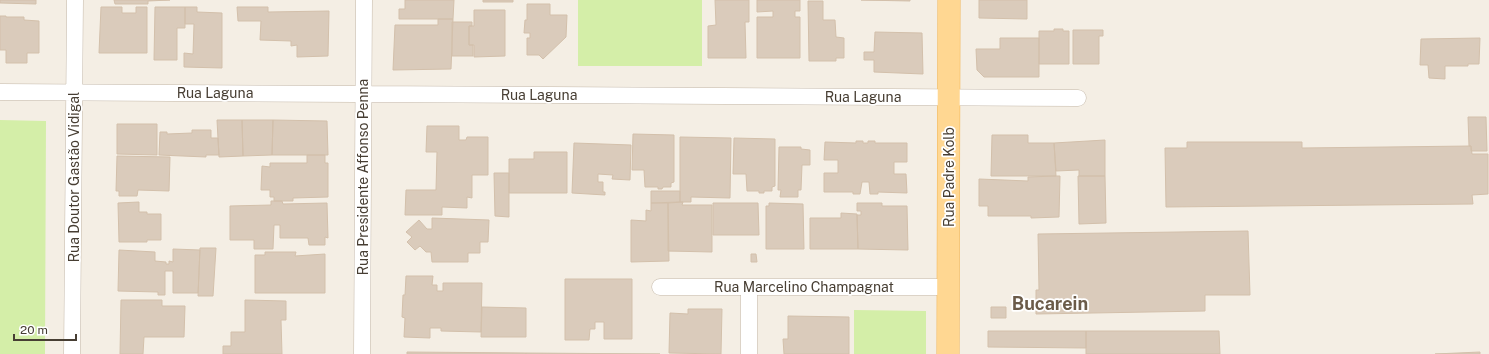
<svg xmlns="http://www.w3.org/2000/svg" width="1489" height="354" font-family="'Public Sans',sans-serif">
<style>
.green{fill:#d4eea8}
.building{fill:#dacbbb;stroke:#d3c0ab}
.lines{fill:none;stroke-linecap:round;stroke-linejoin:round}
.street-casing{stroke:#c4b8a9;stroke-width:17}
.primary-casing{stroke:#f1b555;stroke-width:23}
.street{stroke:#fff;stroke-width:16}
.primary{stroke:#ffd792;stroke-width:22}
.labels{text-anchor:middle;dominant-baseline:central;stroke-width:3.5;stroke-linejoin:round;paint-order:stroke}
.street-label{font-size:14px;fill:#473e33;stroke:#fff}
.district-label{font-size:18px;font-weight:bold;fill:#6b5b49;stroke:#fff}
</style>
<rect width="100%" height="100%" fill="#f4eee4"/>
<path class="green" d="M578,0H702V66H578Z
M0,120L46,121L45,354H0Z
M854,310L926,311V354H854Z"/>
<path class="building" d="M0,0H36V4L0,3Z
M114,0H170L148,1V4H115Z
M405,0H454L453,19H399V9H405Z
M483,0H513V2H483Z
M715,0H749V22H745L746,58H708V26L716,25Z
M757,0H800V11H795V17H800V58H757V17H773V11L757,12Z
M862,0H910V1L861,0Z
M979,0H1027V19L979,18Z
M808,1H823V20H835L836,37L844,38V58H836V61H809Z
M527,4H550V15H567L566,37L543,59L539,55H527V38H530V33H524L525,20H527Z
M101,7H122V13H136V7H147V53H99Z
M155,7H185V28H177V60H154Z
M185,7H197V12L222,13V68L184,67V53L193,54L194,24H185Z
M237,7H268V12L329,11L328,56L297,57V45L291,46V41L260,40L261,21H238Z
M474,10H505V56L474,57V45H469V26H474Z
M0,16H6V17H24V20L39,21V53H27V63H6V50H0Z
M438,19H453L451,69L393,70L395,25H438Z
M452,22H472V26H469V45H473V56H452Z
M1054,29H1063V31H1069V64H1039V31H1054Z
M1073,30H1103V36H1099V64H1073Z
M875,32L922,33L923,74L874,72V60H864V52H874Z
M1000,38H1039V77H984L977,70L976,49H1000Z
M1480,38L1479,64H1468V66H1445V79L1429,78L1428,65H1420L1421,39Z
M1468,117H1486L1487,151H1471V146H1469Z
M217,120H242L243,156L219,157Z
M242,120H273L272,155L243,156Z
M273,120L327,121L328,155H272Z
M117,124H157V155L117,154Z
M427,126H459V140H466L467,137H488V175H472V198L467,197V208L442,207V215H405L406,190H436L437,152H426Z
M192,130H211V138H218L219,155H206V157L159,155L160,132H167V134L192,133Z
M633,134L674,135V182L671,183V187H663L662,189H658V187H645L644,170H632Z
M992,135H1028V143H1054L1056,176H991Z
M680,137L731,138L730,198L691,197V202H680Z
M734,138L775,139V186L772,187V191H764V193H759V191H747L746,174H733Z
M1105,140V176H1079V170L1056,171L1054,143Z
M856,141H863V143H868V141H875V143H907V162H894V174H906L907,193L878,192V194H870L869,182H862L860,194H853V192H824V173H838V160H824L825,142L856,143Z
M1187,142H1302V148L1471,146L1472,154H1488V194L1472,195L1473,204L1166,207L1165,148H1187Z
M574,143L631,145L630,180L612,179L613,175L598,174V182H603V192H605V195L572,193Z
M779,147H801V149L810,150V165H802L801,190H798V197H780L781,190H778Z
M534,152H567V193H509V159H534Z
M307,155H325V163H328V197L293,198V201H274V197H270V190H261L262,166L270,167V163H307Z
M117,156L170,157L169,191L138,190L137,196H119V191H116Z
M494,173H509V217L495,216Z
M1056,176H1060L1059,217L1031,218V216H988V206H979V179L1028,181V177Z
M1078,176H1105L1106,223L1079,224Z
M651,191H680V202L651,203Z
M271,201H282L283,204L327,203L328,238L325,237V245H309L308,238H280V225H274L273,249H254V240H230V206L271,205Z
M139,202V212H147V214H161V240H147V242H119L118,203Z
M683,202L682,205H712V252L668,251V203Z
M651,203H668L669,261L631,262V220L646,221V210L651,211Z
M713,203H758L759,235H713Z
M769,203L803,204L804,249H766V206H769Z
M857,203H882V206H907L908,250L858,249L857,215H861V211H857Z
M841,213L857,214L858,249H810V218H841Z
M432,218L489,220L488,242H480V253H468V262H432L431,252H426L420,246L415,250L407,242L412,237L406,232L419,220L427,229H432Z
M1248,231L1250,295H1205V311L1036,314V290H1039L1038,234Z
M200,248H216L213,296H198Z
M173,249L200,250L198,293H173V271H165V295H158V292L118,291L119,250L155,252V261L166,262V264H169V261L173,262Z
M265,252H296L295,256L325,254V293H255V255H265Z
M751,254H756L757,262H751Z
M406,276H433L432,285H437V291H443V283H482L481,332L441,331V328H430V338L404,337L405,318L402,317L403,295H405Z
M565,279H632V339H604V322H595V329H590L589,340H565Z
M121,300H162V306H185L184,337H144L143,354H120Z
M245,300L286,301V320H281L282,354H223V346H231V332H245Z
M482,307L526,308V337H481Z
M991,307H1006V318H991Z
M688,309H722L721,354L669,353L670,313L688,314Z
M788,316L849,317V354H784L783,339H788Z
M988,331H1086V348L988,347Z
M1086,331H1219L1220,354H1086Z
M407,352L526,353V354H407Z
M1480,352V354H1435Z
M526,353L660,354H526Z"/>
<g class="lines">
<defs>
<path id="street" d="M0,92L1078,98
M660,287H949
M72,354L75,0
M362,354L364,0
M749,354V288"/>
<path id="primary" d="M948,354L949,0"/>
</defs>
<use href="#street" class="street-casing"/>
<use href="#primary" class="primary-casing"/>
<use href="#street" class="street"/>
<use href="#primary" class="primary"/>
</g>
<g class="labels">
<g class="street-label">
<text x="215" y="93">Rua Laguna</text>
<text x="539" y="95">Rua Laguna</text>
<text x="863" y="97">Rua Laguna</text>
<text transform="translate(74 177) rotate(-90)">Rua Doutor Gastão Vidigal</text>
<text transform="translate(363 177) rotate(-90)">Rua Presidente Affonso Penna</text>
<text transform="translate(949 177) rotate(-90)">Rua Padre Kolb</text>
<text x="804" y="287">Rua Marcelino Champagnat</text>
</g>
<g class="district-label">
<text x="1050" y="303">Bucarein</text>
</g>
</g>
<path d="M14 334v6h62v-6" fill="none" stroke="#473e33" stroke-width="2"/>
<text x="20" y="334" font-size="12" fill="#473e33" stroke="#ffffff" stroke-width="3" paint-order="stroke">20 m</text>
</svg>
